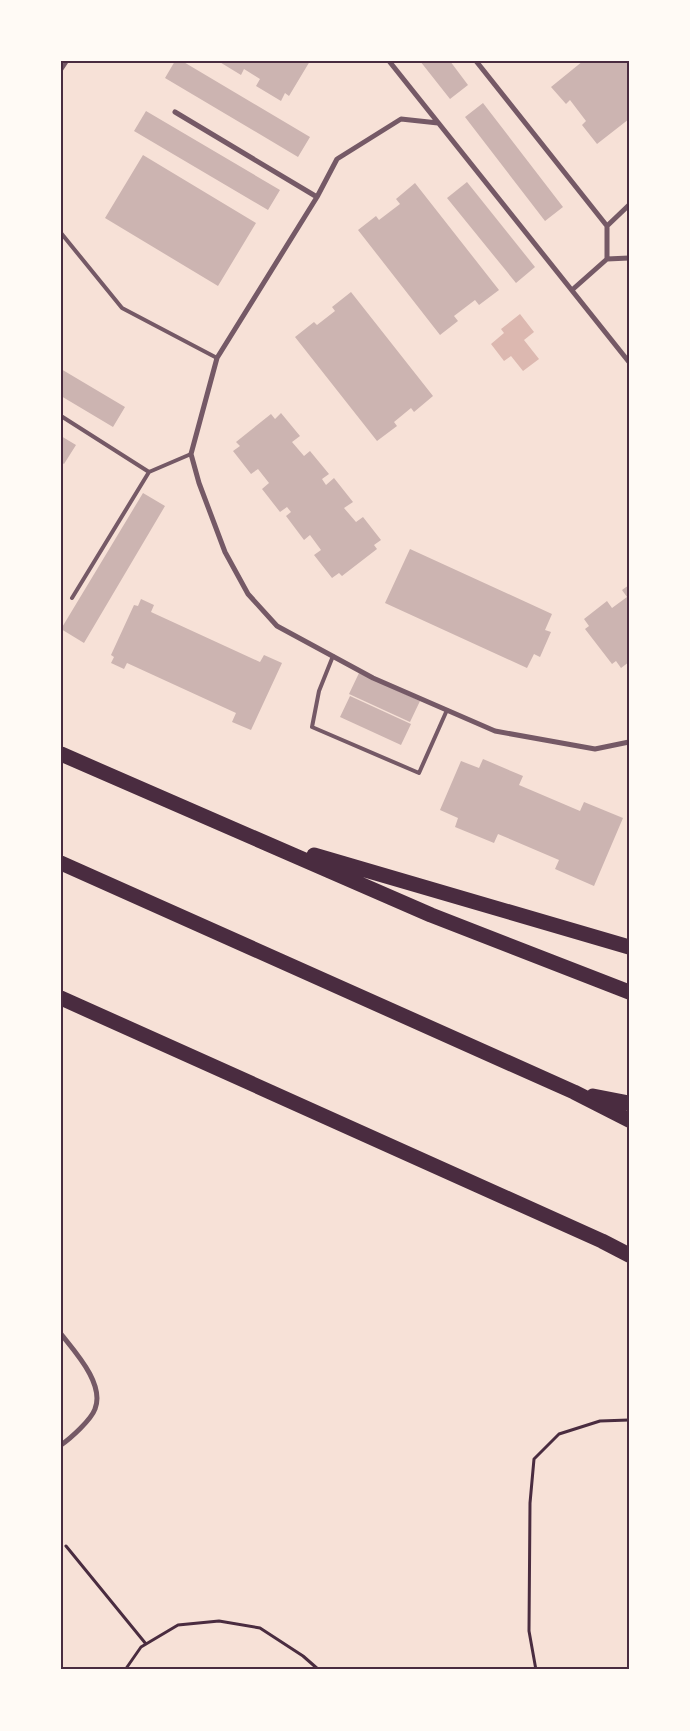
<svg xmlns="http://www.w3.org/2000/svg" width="690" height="1731" font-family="'Asap Condensed',sans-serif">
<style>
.water{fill:#dcb8b0}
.building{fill:#ccb4b1}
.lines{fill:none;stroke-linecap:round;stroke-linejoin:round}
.path{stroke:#4a2c40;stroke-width:3}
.service{stroke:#755966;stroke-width:4}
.minor{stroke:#755966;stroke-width:5}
.motorway{stroke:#4a2c40;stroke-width:15}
.neatline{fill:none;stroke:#4a2c40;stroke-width:2}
</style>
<rect width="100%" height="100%" fill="#f7e1d7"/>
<path class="water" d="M520,314L534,332L524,340L539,359L523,371L511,356L504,361L491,344L504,333L501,329Z"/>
<path class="building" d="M175,61H182L310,137L298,157L165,78Z
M218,61H310L289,96L285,93L281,101L256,86L260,79L244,69L241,75Z
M420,61H450L468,85L450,99Z
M583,61H629V119L597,144L582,125L586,121L570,100L566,104L551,87Z
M483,103L563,207L545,221L465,117Z
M146,111L280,190L268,210L134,131Z
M143,155L256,223L218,286L105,218Z
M467,182L535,267L516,283L447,198Z
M415,183L499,290L479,305L475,300L454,316L458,321L440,335L358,230L376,216L379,220L400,204L396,199Z
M351,292L433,396L414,412L411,408L394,422L397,426L377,441L295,337L314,322L317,325L335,311L332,307Z
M61,369L125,407L113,427L61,396Z
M281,413L300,436L292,442L304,456L310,451L329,474L322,479L326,485L334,478L353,502L344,508L356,522L363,517L381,540L374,545L377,549L342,576L339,573L332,578L314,555L321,550L310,535L304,540L286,516L291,512L287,507L280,512L262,489L269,483L258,469L251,474L233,451L240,446L236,442L271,414L275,419Z
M61,436L76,445L64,464L61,462Z
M143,493L165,506L84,643L61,629Z
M410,549L552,614L545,630L551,632L540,657L534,654L527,668L385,603Z
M629,585V662L621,668L616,661L612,664L585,629L589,626L584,619L607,601L612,608L627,597L622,590Z
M141,599L154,605L151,612L260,662L264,655L282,663L251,730L232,722L236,713L127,663L124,669L111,663L114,657L111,655L134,605L138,606Z
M359,673L420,701L410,722L349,694Z
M350,696L411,724L401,745L340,717Z
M483,759L523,776L519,785L580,811L584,802L623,818L594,886L555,869L559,860L498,834L494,843L455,827L458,818L440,810L461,761L479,768Z"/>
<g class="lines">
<path class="path" d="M66,1546L146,1644
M125,1670L141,1647L178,1625L219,1621L260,1628L303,1656L319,1670
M536,1670L529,1631L530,1503L534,1459L559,1434L600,1421L629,1420"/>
<path class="service" d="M61,70L67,61
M61,233L122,308L217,358
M61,416L149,472
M72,598L149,472L191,454
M333,656L319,691L312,727L419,773L447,710"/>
<path class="minor" d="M389,61L629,362
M476,61L607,226
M175,112L317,197
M438,123L401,119L337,159L317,197L217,358L191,454L199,483L225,552L248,594L277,626L373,678L495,731L595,749L629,742
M607,259V226L629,205
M572,290L607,259L629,258
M61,1334C75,1352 105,1384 95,1409C91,1420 71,1438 61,1445"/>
<path class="motorway" d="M61,754L431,915L629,992
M314,855L629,947
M61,863L574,1092L629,1120
M61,998L602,1241L629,1255
M593,1096L629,1103"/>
</g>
<rect width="690" height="1731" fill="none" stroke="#fffaf5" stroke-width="125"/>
<rect x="62" y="62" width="566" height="1606" class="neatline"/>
</svg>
